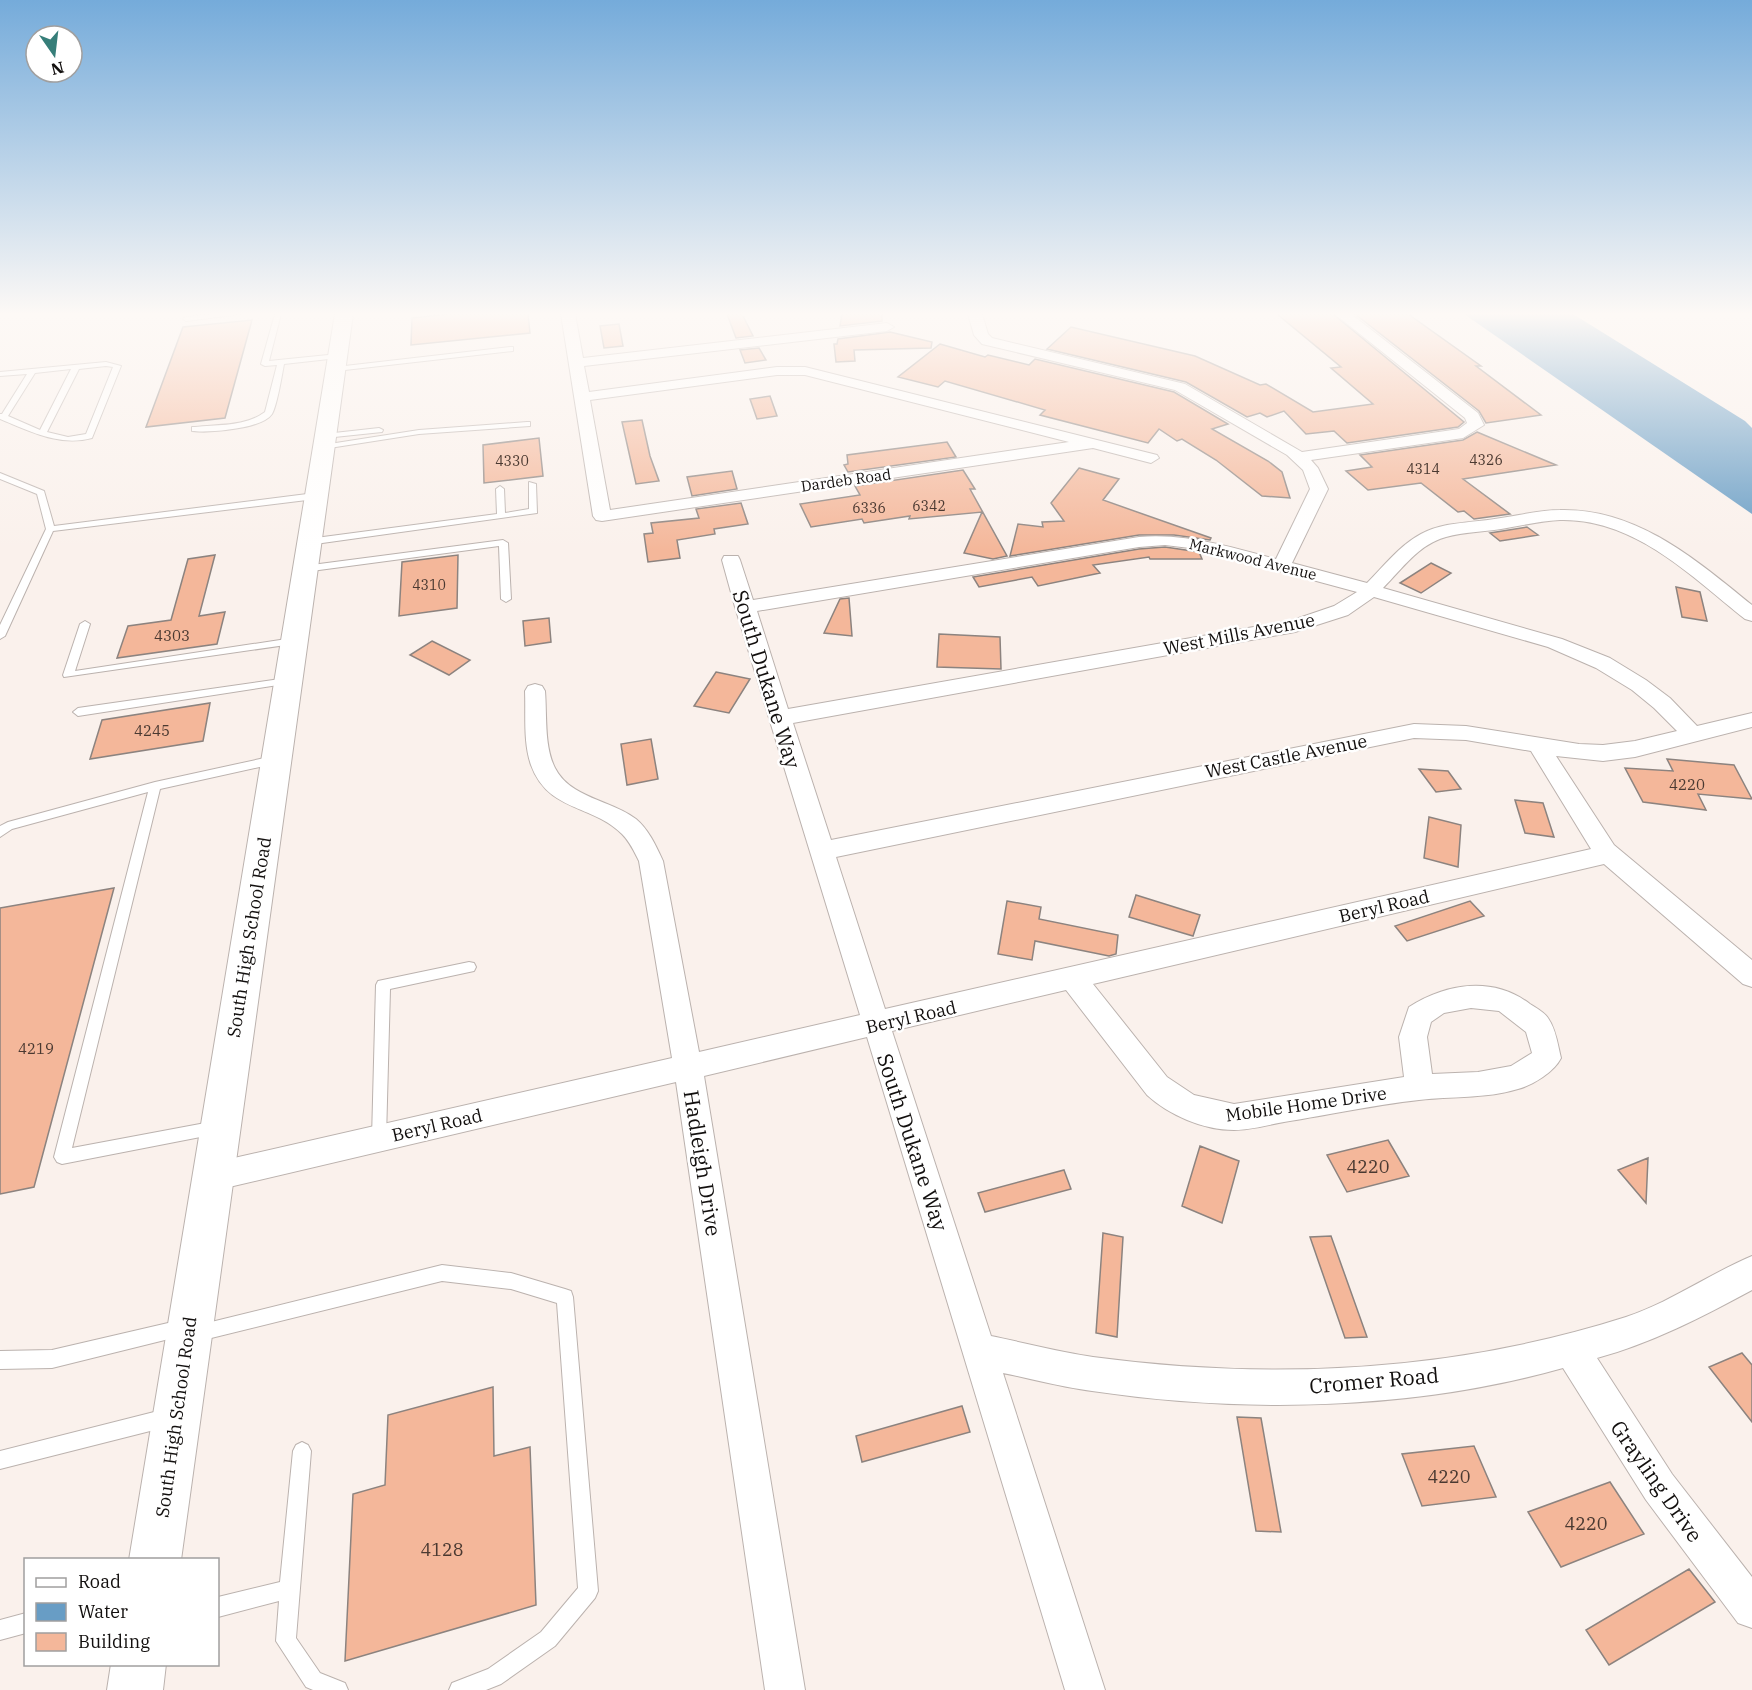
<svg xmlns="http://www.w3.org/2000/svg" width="1752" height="1690" font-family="'IBM Plex Serif',serif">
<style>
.water{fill:#689dc5}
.building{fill:#f4b79a;stroke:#8c837f;stroke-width:1.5}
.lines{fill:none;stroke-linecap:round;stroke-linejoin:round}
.lane-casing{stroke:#bbb2ae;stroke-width:2}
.street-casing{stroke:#bbb2ae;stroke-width:2}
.secondary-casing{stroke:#bbb2ae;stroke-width:2}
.lane{fill:#fff;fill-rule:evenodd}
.street{fill:#fff;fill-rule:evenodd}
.secondary{fill:#fff;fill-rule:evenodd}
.labels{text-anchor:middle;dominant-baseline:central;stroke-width:5;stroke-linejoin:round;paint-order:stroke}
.far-number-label{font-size:14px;fill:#4a3931}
.far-street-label{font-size:15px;fill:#120f0e;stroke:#fff}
.number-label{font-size:15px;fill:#4a3931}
.street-label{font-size:18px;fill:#120f0e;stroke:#fff}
.near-number-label{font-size:18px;fill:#4a3931}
.near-street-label{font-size:21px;fill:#120f0e;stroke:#fff}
</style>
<rect width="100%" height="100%" fill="#faf1ec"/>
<path class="water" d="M1464,314H1573L1745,421L1752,428V514Z"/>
<path class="building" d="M449,314H528L530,333L411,345L412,318Z
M727,314H742L753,336L736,338Z
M842,314H882V321L840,326Z
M1277,314H1333L1464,422L1458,427L1347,443L1334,431L1306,434L1284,411L1267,417L1260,413L1247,417L1186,382L1047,349L1071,327L1195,356L1260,385L1266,384L1313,412L1373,404L1331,368L1341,367Z
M1355,314H1408L1481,366H1476L1541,415L1486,423L1479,411Z
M252,320L225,418L146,427L183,327Z
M619,324L623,346L604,348L600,326Z
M890,332L932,342L931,348L854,350L855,361L836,362L834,344H837L838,339Z
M940,344L985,357L988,355L1029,365L1035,359L1174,392L1228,424L1212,429L1268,461L1282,472L1290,498L1262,496L1216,460L1182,439L1177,441L1159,429L1148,443L1040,415L1045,410L945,381L938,387L898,377Z
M759,348L766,360L745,363L740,350Z
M770,396L777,416L757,419L750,399Z
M642,420L650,456L659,481L636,484L622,422Z
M1477,432L1556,465L1463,479L1510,514L1474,519L1464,511L1458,512L1421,483L1368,490L1346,471L1372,467L1360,455L1463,440Z
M539,438L543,476L484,483L483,445Z
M947,442L956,457L848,472L844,465L848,464L847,455Z
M1079,468L1119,479L1103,500L1211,538L1210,540L1174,535H1139L1010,556L1018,524L1043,527L1042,522L1064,521L1051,503Z
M963,470L975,489H970L1007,556L993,559L964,553L982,512L909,519L910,516L864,523L862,519L811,527L800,504L860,495L855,486Z
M732,471L737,489L692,496L687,477Z
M741,503L748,524L714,529L715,534L677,540L680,558L648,562L644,534L653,533L651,523L699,518L696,509Z
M1527,527L1538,535L1500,541L1490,533Z
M1165,547L1199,552L1202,559H1150L1149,557L1093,565L1100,573L1038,586L1032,577L979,587L973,577L1139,549Z
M215,555L199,616L225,612L217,644L117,658L128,626L171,620L188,559Z
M458,555L457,608L399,616L402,562Z
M1431,563L1451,573L1421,593L1400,583Z
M1676,587L1700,592L1707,621L1682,617Z
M849,598L852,636L824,633L840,599Z
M549,618L551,642L525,646L523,621Z
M939,634L1000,637L1001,669L937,667Z
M432,641L470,660L449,675L410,655Z
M716,672L750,679L729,713L694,706Z
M210,703L203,741L90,759L102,720Z
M651,739L658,779L627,785L621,744Z
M1667,759L1734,765L1752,799L1698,794L1706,810L1643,802L1625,768L1673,771Z
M1419,769L1448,771L1461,789L1436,792Z
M1515,800L1543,803L1554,837L1525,833Z
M1429,817L1461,825L1458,867L1424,858Z
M114,888L34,1187L0,1194V908Z
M1136,895L1200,915L1193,936L1129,917Z
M1007,901L1041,907L1039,919L1118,935L1116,954L1109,956L1035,941L1032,960L998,954Z
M1470,901L1484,916L1407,941L1395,926Z
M1388,1140L1409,1176L1347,1192L1327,1155Z
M1200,1146L1239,1161L1222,1223L1182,1206Z
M1648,1158L1646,1203L1618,1170Z
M1064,1170L1071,1189L985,1212L978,1193Z
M1103,1233L1123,1237L1117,1337L1096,1333Z
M1331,1236L1367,1337L1345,1338L1310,1237Z
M1742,1353L1752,1365V1422L1709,1367Z
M493,1387L494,1456L530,1447L536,1605L345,1661L353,1494L385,1485L388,1415Z
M962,1406L970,1432L862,1462L856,1436Z
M1237,1417L1261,1418L1281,1532L1256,1531Z
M1474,1446L1496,1497L1422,1506L1402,1454Z
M1610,1482L1644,1534L1561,1567L1528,1512Z
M1689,1569L1715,1602L1609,1665L1586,1630Z"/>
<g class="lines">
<defs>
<path id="lane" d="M213,314H241L186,321L183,319L186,317Z
M275,314H281L269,361L338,354L342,356L338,358L284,364C282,375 277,406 272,414C262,429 209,433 192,431V427H195C219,424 245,427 265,412L277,365L265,366L261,364Z
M510,347H513V351L336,371L332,369L336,367Z
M106,362L121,366L92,438C59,447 30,431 0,419V414H2L27,374L0,376V372ZM106,366L113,367L86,434L68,437L47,432L79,369ZM71,369L40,430L8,416L35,373Z
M527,422H530V426L419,434L323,449L319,447L323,445L419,430Z
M379,428L383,430L382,432L325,438L321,436L325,434Z
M0,473L44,491L54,526L315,493L319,496L315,499L53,531L5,636L0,639V625L46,529L37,494L0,479Z
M529,482L536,484L537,513L308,545L303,542L308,539L497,514L496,489L500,486L504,489L505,513L529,509Z
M503,540L508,543L511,599L506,602L501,599L499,546L304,572L299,569L304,566Z
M85,621L90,624L75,671L293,638L298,641L293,644L64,677L63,675L80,624Z
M287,678L291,679L292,681L291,683L78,716L73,712L78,708Z
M274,756L280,760L278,763L160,789L72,1148L216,1121L221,1123L223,1128L221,1133L62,1164L57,1162L54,1157L148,792L12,829L0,837V826L8,822L155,782Z
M469,962L474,963L476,967L474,971L390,989L386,1138L384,1143L379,1145L374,1143L372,1138L376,985L378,981Z
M442,1265L511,1273L565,1289L571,1291L573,1297L598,1591L595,1598L555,1646L501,1684L486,1690H449L452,1683L488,1669L541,1632L578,1588L557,1303L511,1289L442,1281L199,1341L193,1339L191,1333L193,1327L199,1325Z
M181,1320L187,1322L189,1328L187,1334L181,1336L52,1368L0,1369V1351L52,1350Z
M166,1409L172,1412L175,1418L172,1424L166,1427L0,1469V1451Z
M302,1442L308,1445L311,1451L296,1638L320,1673L345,1683L348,1690H313L306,1687L276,1641L279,1601L218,1617V1597L280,1582L293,1451L296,1445Z
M26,1613V1633L0,1640V1620Z"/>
<path id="street" d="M561,314H575L583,358L887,323L894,327L887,331L584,366L589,392L777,367H805L1157,455L1159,458L1151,463L1093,448L602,521L596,520L593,516ZM777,375H805L1069,442L610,510L590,400Z
M968,314H982L988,334L992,338L1185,384L1302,452L1459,429L1467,423L1465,418L1335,314H1351L1478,413L1484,425L1463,438L1311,460L1318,468L1328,489L1292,563L1367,583C1384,566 1399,546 1421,534C1445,521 1475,523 1501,518C1521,515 1540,510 1560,510C1637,508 1696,560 1752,605V621L1745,619C1691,576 1634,518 1560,520C1540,521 1520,526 1501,529C1483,532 1464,532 1446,537C1419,544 1402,569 1383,588L1562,639L1610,658L1646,680L1670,698L1697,726L1752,713V727L1635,757L1603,761L1556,756L1614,845L1752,960V987L1743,984L1604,864L1093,984L1167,1077L1194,1095L1234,1104L1404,1077L1399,1037L1409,1007C1447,983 1493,976 1530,1004C1536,1008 1544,1012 1548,1018C1556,1029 1558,1046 1561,1058C1554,1072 1533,1085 1518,1089C1485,1099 1452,1096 1419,1100C1374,1105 1328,1115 1284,1122C1268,1125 1250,1130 1234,1130C1203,1130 1169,1115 1147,1095L1066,990L892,1031L991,1336C1025,1343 1059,1352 1093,1357C1271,1381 1454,1372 1626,1317C1671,1302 1709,1274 1752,1256V1290C1702,1317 1652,1343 1597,1358L1672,1474L1752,1577V1628L1738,1623L1646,1500L1563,1368C1415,1410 1245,1414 1092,1391C1062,1387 1032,1379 1003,1373L1105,1690H1065L867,1037L704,1076L805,1690H765L676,1082L212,1191L201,1187L197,1177L201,1167L212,1163L672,1058L639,861C634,851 630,842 622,834C592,804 548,812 531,765C523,742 526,715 525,691L528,686L535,684L542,686L545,691C547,716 544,746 555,768C570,798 611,800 636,819C649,830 656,846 663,861L699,1052L860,1015L735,607L722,560L724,556H738L740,560L753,600L1139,537C1187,533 1230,547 1276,559L1310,489L1303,470L1287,455L1175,390L982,344L974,335ZM1165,545L1198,549L1357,592L1334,606L1293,620L788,709L757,611L1139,547ZM1374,597L1548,647L1596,668L1632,690L1654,708L1677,731L1635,741L1603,745L1579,744L1466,726L1414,724L831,840L793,723L1295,632L1348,615ZM1414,738L1466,740L1531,751L1591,849L885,1009L836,857ZM1471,1008L1499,1011L1526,1032L1532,1053L1511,1066L1478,1072L1432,1074L1427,1037L1431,1022L1444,1013Z"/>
<path id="secondary" d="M335,314H353L181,1560H129Z
M111,1664H166L163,1690H107Z"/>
</defs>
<use href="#lane" class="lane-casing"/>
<use href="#street" class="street-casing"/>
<use href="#secondary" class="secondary-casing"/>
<use href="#lane" class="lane"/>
<use href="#street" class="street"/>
<use href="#secondary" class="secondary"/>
</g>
<linearGradient id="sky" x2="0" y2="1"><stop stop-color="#75abda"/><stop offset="0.57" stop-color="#fdf9f6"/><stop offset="1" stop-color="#fdf9f6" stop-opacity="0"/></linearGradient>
<rect width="1752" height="551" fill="url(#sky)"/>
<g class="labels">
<g class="far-number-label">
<text x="1486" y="460">4326</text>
<text x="512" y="461">4330</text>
<text x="1423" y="469">4314</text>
<text x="929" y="506">6342</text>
<text x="869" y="508">6336</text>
<text x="429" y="585">4310</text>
</g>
<g class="far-street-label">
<text transform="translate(846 480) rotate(-8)">Dardeb Road</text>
<text transform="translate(1253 559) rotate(14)">Markwood Avenue</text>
</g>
<g class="number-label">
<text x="172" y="635">4303</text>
<text x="152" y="730">4245</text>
<text x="1687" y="784">4220</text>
<text x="36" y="1048">4219</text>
</g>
<g class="street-label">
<text transform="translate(1239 634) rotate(-11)">West Mills Avenue</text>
<text transform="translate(1286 756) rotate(-11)">West Castle Avenue</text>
<text transform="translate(1384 906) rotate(-13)">Beryl Road</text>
<text transform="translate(249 937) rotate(-81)">South High School Road</text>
<text transform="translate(911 1017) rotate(-13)">Beryl Road</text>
<text transform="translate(1306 1104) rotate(-8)">Mobile Home Drive</text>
<text transform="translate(437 1125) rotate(-13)">Beryl Road</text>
<text transform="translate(176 1417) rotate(-82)">South High School Road</text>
</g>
<g class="near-number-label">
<text x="1368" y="1166">4220</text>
<text x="1449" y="1476">4220</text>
<text x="1586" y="1523">4220</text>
<text x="442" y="1549">4128</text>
</g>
<g class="near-street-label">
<text transform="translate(767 679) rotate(73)">South Dukane Way</text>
<text transform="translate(913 1142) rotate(72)">South Dukane Way</text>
<text transform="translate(703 1163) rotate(81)">Hadleigh Drive</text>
<text transform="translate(1374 1380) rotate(-5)">Cromer Road</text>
<text transform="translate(1657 1481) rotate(55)">Grayling Drive</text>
</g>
</g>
<rect x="24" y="1558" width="195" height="108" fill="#ffffff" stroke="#a09f9f" stroke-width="1.5"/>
<rect x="36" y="1578" width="30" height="9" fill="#ffffff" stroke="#a09f9f" stroke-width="1.5"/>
<text x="78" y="1588" font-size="18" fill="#120f0e">Road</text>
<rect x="36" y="1603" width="30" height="18" fill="#689dc5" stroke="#a09f9f" stroke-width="1.5"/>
<text x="78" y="1618" font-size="18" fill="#120f0e">Water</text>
<rect x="36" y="1633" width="30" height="18" fill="#f4b79a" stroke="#a09f9f" stroke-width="1.5"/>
<text x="78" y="1648" font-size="18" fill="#120f0e">Building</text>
<g transform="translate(54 54) rotate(166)"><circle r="28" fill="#ffffff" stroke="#a09f9f" stroke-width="1.5"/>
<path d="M0-4.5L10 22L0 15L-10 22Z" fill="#367e79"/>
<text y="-9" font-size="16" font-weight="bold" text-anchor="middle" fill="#120f0e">N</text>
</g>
</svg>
